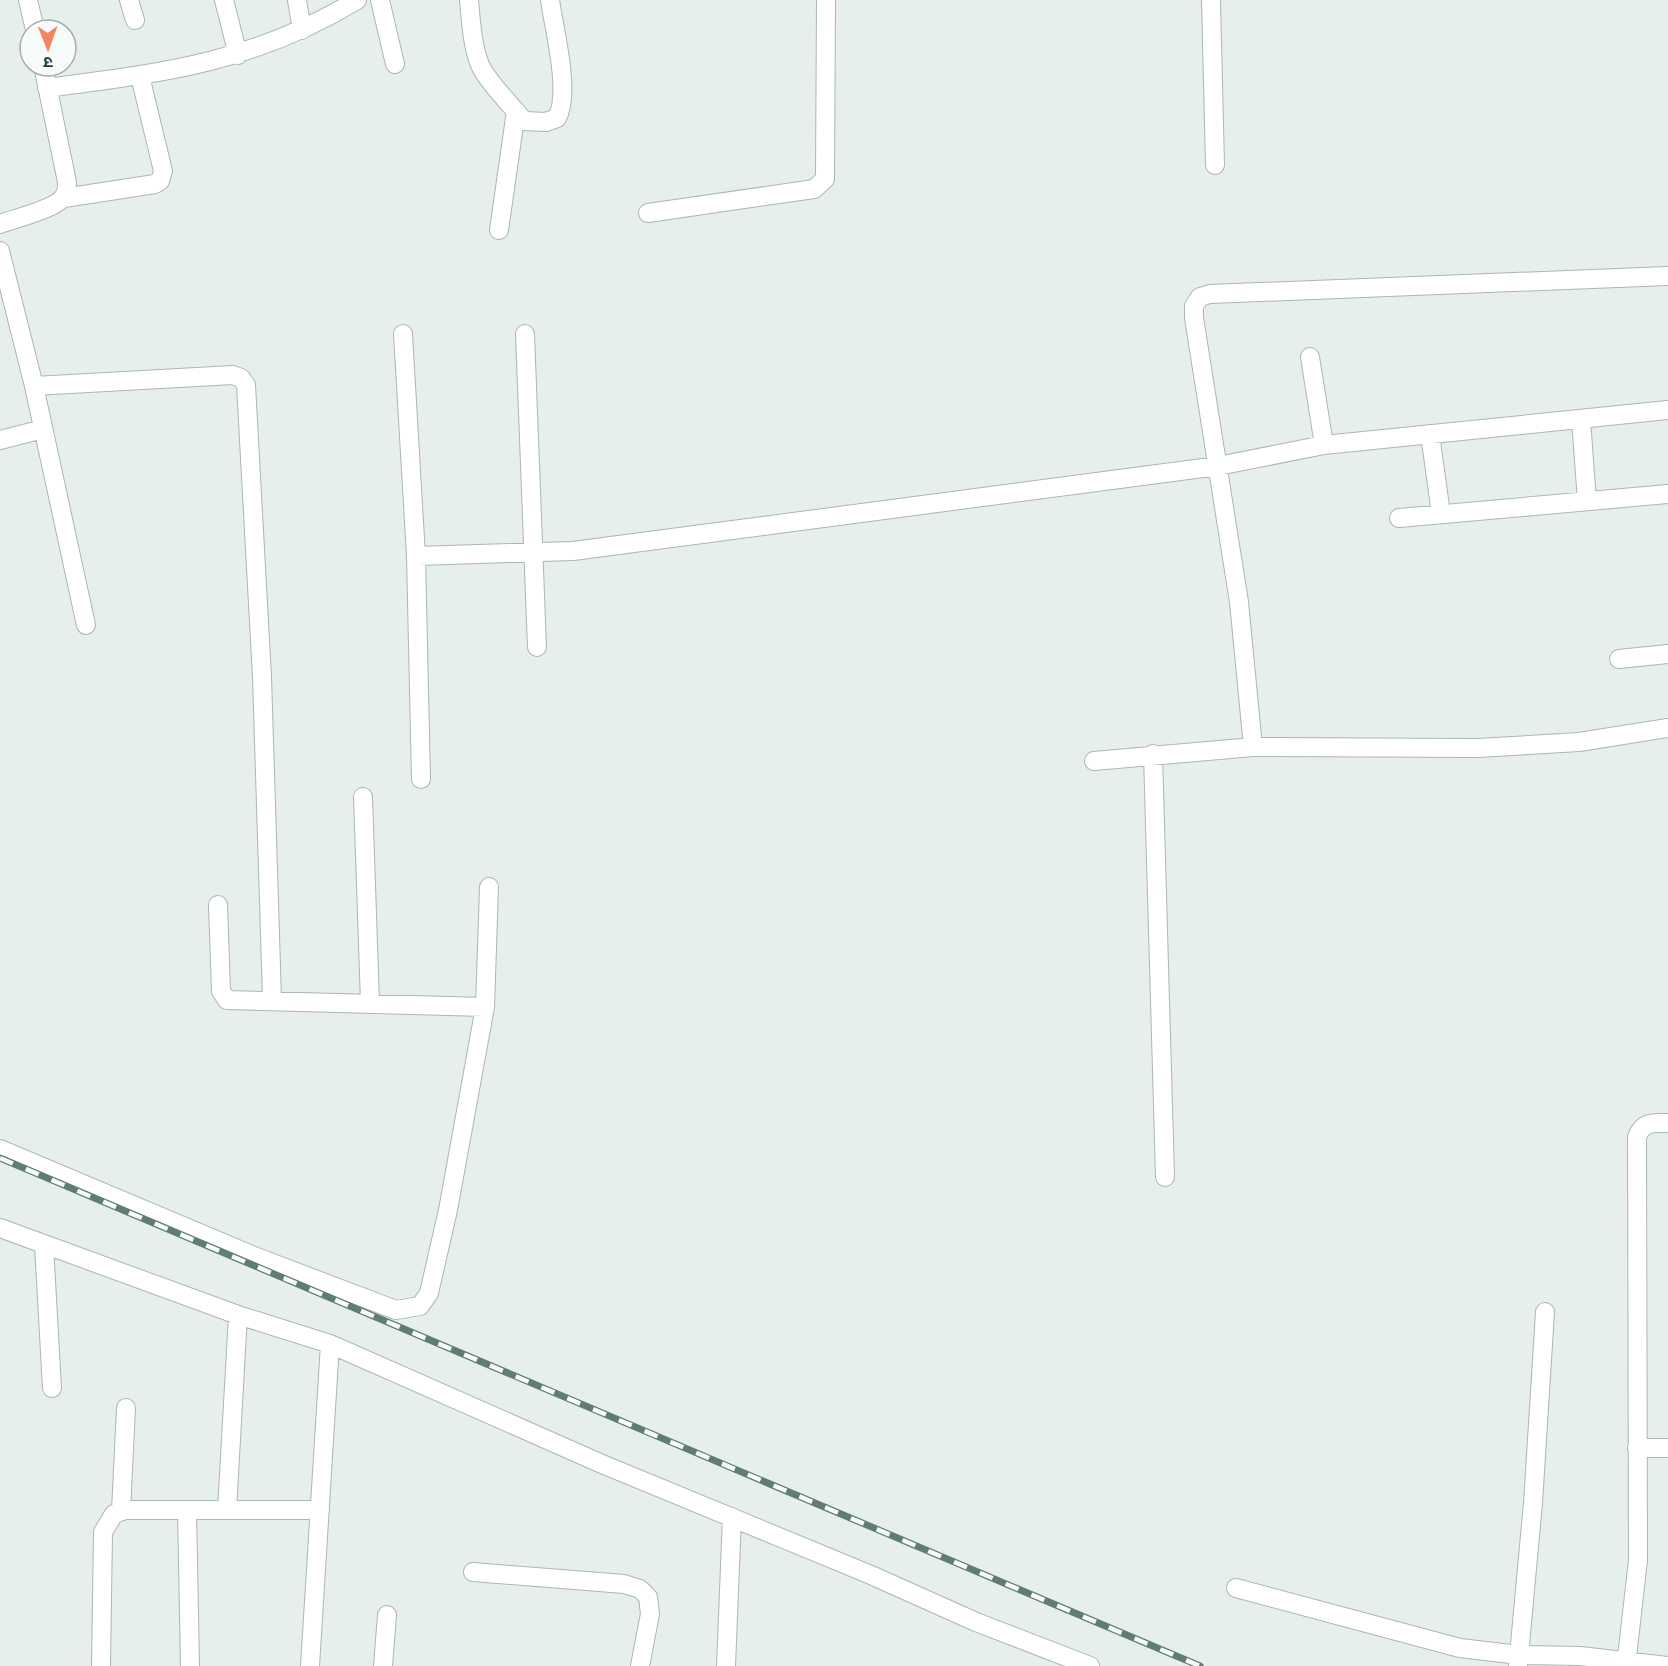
<svg xmlns="http://www.w3.org/2000/svg" width="1668" height="1666" font-family="Inter,'Noto Sans Devanagari',sans-serif">
<style>
.lines{fill:none;stroke-linecap:round;stroke-linejoin:round}
.minor-casing{stroke:#a8b8b2;stroke-width:20}
.minor{stroke:#fff;stroke-width:18}
.rail-casing{stroke:#5f7d75;stroke-width:7}
.rail{stroke:#f7fbf9;stroke-width:4.5;stroke-dasharray:14;stroke-linecap:butt}
</style>
<rect width="100%" height="100%" fill="#e6efeb"/>
<g class="lines">
<defs>
<path id="minor" d="M28,0L35,30
M129,0L135,20
M224,0L238,55
M297,0L302,30
M380,0L395,64
M469,0C471,21 472,45 480,65C487,81 512,106 524,121L546,122L557,118C571,93 554,29 550,0
M1211,0L1215,165
M47,88C163,73 255,62 357,0
M64,198L155,184L160,181L163,171L140,76
M648,213L814,189L825,179L826,0
M0,224C14,219 58,208 64,196C67,192 67,187 67,182L43,66
M499,230L516,111
M0,251L34,386L86,625
M403,334L416,556L421,779
M525,334L537,647
M1310,357L1324,445
M34,386L233,375L241,378L246,385L262,677L272,999
M1581,420L1587,501
M1430,434L1441,514
M0,440L43,429
M1399,518L1668,494
M416,556L573,551L1218,466L1324,445L1668,410
M1619,659L1668,654
M1253,747L1239,602L1194,318V306L1200,297L1210,294L1668,276
M1153,754L1165,1177
M1094,761L1253,747L1478,748L1579,742L1668,728
M363,797L370,1003
M218,905L221,991L227,1000L485,1007
M0,1149L254,1256L396,1310L420,1306L429,1293L448,1210L485,1007L489,887
M0,1228L238,1315L330,1344L602,1464L871,1575L976,1622L1090,1666
M44,1245L52,1388
M1637,1448H1668
M187,1510L190,1666
M227,1510L238,1315
M121,1511L126,1408
M473,1572L624,1584L640,1589L648,1597L650,1614L640,1666
M1236,1588L1460,1648L1519,1655L1580,1656L1668,1666
M101,1666L103,1532L114,1514L125,1510H320
M310,1666L330,1344
M383,1666L387,1615
M726,1666L732,1517
M1518,1666L1533,1503L1545,1312
M1626,1666L1638,1560L1637,1137C1643,1121 1653,1123 1668,1123"/>
</defs>
<use href="#minor" class="minor-casing"/>
<use href="#minor" class="minor"/>
<defs>
<path id="rail" d="M0,1158L1200,1666"/>
</defs>
<use href="#rail" class="rail-casing"/>
<use href="#rail" class="rail"/>
</g>
<g transform="translate(48 48) rotate(179)"><circle r="28" fill="#f7fbf9" stroke="#a3b1ad" stroke-width="1.5"/>
<path d="M0-4.5L10 22L0 15L-10 22Z" fill="#f4845f"/>
<text y="-9" font-size="16" font-weight="bold" text-anchor="middle" fill="#24423a">उ</text>
</g>
</svg>
